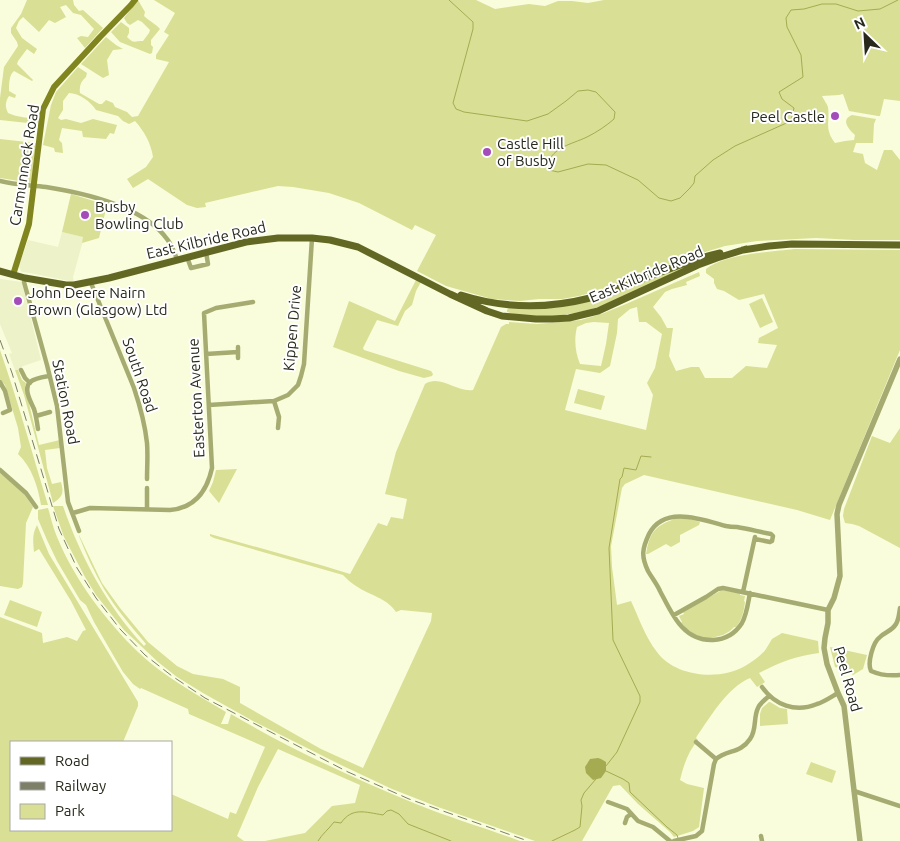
<svg xmlns="http://www.w3.org/2000/svg" width="900" height="841" font-family="Ubuntu,sans-serif">
<style>
.built{fill:#edf2c8}
.green{fill:#d9df95;fill-rule:evenodd}
.water{fill:#a5ab50}
.lines{fill:none;stroke-linecap:round;stroke-linejoin:round}
.stream{stroke:#a5ab50;stroke-width:1}
.minor{stroke:#a6ac71;stroke-width:4.5}
.tertiary{stroke:#a6ac71;stroke-width:5.5}
.secondary{stroke:#808520;stroke-width:6}
.primary{stroke:#636724;stroke-width:7}
.rail{stroke:#7d7f69;stroke-width:1;stroke-dasharray:10 5;stroke-linecap:butt}
.poi-dot{fill:#a44cb9;stroke:#fff;stroke-width:2}
.labels{text-anchor:middle;dominant-baseline:central;stroke-width:4;stroke-linejoin:round;paint-order:stroke}
.poi-label{font-size:15px;fill:#28291c;stroke:#fff;text-anchor:start}
.street-label{font-size:15px;fill:#28291c;stroke:#fff}
</style>
<rect width="100%" height="100%" fill="#f9fddb"/>
<path class="built" d="M62,232L84,237L73,277L74,282L30,273L22,272L20,269L19,266L20,262L28,240L58,247Z
M0,279L22,282L41,360L23,366L18,370H15L9,354L12,353L0,324Z"/>
<path class="green" d="M27,0H73L74,5L79,11L83,10L103,28L85,48L77,38L81,36L88,37L94,29L81,15L73,13L66,5L60,7L66,17L55,23L49,20L39,32L23,17L19,21L16,28L22,38L37,49L34,54L27,49L18,61L17,64L33,80L32,81L14,71C9,75 9,84 9,91L16,95L15,98L9,96C5,102 5,107 8,113C18,118 28,117 38,120L37,124L0,120V98L4,67L18,46L17,42L11,33V28L21,14Z
M138,0L145,12L144,16C148,20 157,25 160,29L151,40V45L153,47L152,53L150,54L120,42L111,32L121,22L129,28V33L127,37C134,44 134,41 143,41L149,33L150,30L142,22L138,20L130,25L127,23L124,18Z
M154,0H476L495,9L529,4L545,6L558,1H572L588,3L604,0H900V101L884,99L880,116H878L849,111L843,94L839,95L822,96C824,100 827,104 828,107C830,123 824,128 835,143L845,141L854,140L855,135C849,130 840,120 852,115L876,119L874,124L873,143H856L853,152L863,154L865,163L877,170L884,150H892L900,160V240H854L816,238L757,241L725,246L692,256L601,290L579,296L562,299H539L520,301L492,299L446,286L417,271L436,235L415,225L412,230L359,203L329,193L293,187L278,186L205,203L206,207L197,208L187,205L148,179L133,188L127,179L146,167L153,157C151,143 144,131 135,121L129,124L123,121L118,116L96,110C91,102 79,93 69,93L63,101V110L58,118L61,120L66,119L81,123L93,119L117,125L114,134L110,133L106,139L83,137L82,131L62,128L59,140L62,143L63,153L55,152L54,148L43,145L51,105L56,92L78,67L87,73L86,77C81,81 79,86 80,93L99,104H102L106,100L113,103L115,107L127,112L132,117L138,116L169,62L156,59V55L169,35L164,32L175,13Z
M106,37L116,45L123,49L113,50L107,60L109,75L103,78L81,64Z
M0,139L36,143L32,183L0,178Z
M71,194L107,205L99,238L82,243L83,237L62,232Z
M794,249L900,250V350L830,520L797,510L644,475L625,484L622,488L611,546L612,567L617,605L631,601C639,618 645,637 657,652C675,677 720,681 745,666C753,661 761,656 766,649C768,646 770,642 772,639C775,637 779,635 782,633L818,641L819,653C796,656 780,662 759,673L765,682L757,687L750,678C727,688 711,716 697,736L696,738L698,740C688,752 684,764 680,780L687,784L704,788L699,827L693,831L674,837L670,832L638,804L620,785L613,786L582,841H535L438,807L392,789L341,765L253,721L203,693L177,677L158,662L124,630L96,595L85,577L64,537L53,506H63C81,558 107,606 144,646L146,644C131,626 116,609 104,589C94,572 86,554 79,536V535L102,583L120,608L148,642L177,666L193,674L223,679L240,687V703L321,749L363,768L431,621L432,613L401,610L396,612C387,598 369,595 356,586C351,583 347,579 343,575L214,538L210,536V534L324,566L350,574L378,523L387,526L391,517L403,519L407,499L385,494L396,452L425,384C441,374 457,393 473,390L501,327L506,324H509V322L537,324L581,320L604,313L626,304L699,272L700,276L686,282L687,285L672,289L665,292L653,307L661,317L667,328H673L669,356L676,371L691,367H699L705,378H732L746,366L767,368L777,345L758,343L759,338L778,328L764,294L739,300L724,291L717,289L714,283V279L706,273V269C724,254 771,252 794,249ZM637,307L639,322H646L662,334L655,368L647,383L653,395L646,430L565,410L576,369L600,373L610,366L617,333L618,319L630,309ZM594,322L609,323L606,344L601,366L580,364C575,352 574,339 577,327L586,323ZM587,763L607,765L593,780Z
M691,264L692,265C644,288 596,317 541,316C530,316 518,316 507,312V310L509,308H553L576,304Z
M416,280L421,282L416,291L412,305L405,311L398,326L377,320L363,348L364,350L431,371L433,374L432,376L424,378L399,371L333,347L349,301L395,321Z
M762,298L773,322L760,328L749,304Z
M0,350C18,401 32,453 48,505H41C38,487 32,467 18,454L21,447L18,428L5,385L0,379Z
M15,370H18L22,380L26,383L25,387L39,445L60,440V448L45,450L47,468L52,484L61,482C64,493 63,497 53,503L24,395Z
M578,389L605,396L601,410L574,403Z
M900,428V548L859,526L852,524L845,523L843,516L844,509L872,436L890,443Z
M237,469L219,503L209,491L213,482L216,470Z
M0,473L22,491L33,507L26,523L23,583L22,587L18,589L0,586Z
M48,508C51,518 53,528 57,537C74,579 106,621 138,652C163,676 196,694 226,712L221,724H228L231,714C290,749 353,778 416,804C450,818 486,828 520,841H265L305,833L332,806L355,803L360,785L278,749L258,787L237,836L244,841H0V617L42,633L43,643L67,637L77,641L83,631L86,630L71,601L39,549L34,552C33,542 32,534 37,525L49,554L61,574L132,692L138,702V706L123,742H11V830H171V794L228,819L230,812L236,814L265,747L189,714L188,709L141,688L140,689L133,684L123,672L94,622L86,605L80,600L57,561L47,540L38,519V510Z
M677,518H686L700,522L699,525L680,535V542L671,547L666,544L648,554H646C650,531 655,526 677,518Z
M722,590L740,593V595L745,596L744,601L745,602C744,611 742,620 736,627H734L730,631L723,635L707,639L701,638L688,630L681,623L682,622L679,616L684,614L683,612Z
M10,600L42,612L37,627L4,615Z
M830,647L867,655L863,669L853,675L847,670L835,667Z
M769,702H770L780,708L787,709L788,724L760,726V714L762,708Z
M811,762L836,771L832,783L806,774Z"/>
<path class="water" d="M598,758L601,759L606,762V771L601,778L593,780L586,773L585,767L590,759Z"/>
<g class="lines">
<path class="stream" d="M449,0L473,22V29L453,103L456,109L464,112L527,121L548,114L566,101L578,91L588,90L596,92L615,112L614,119C606,126 597,132 587,137C570,145 555,146 546,165L549,170L558,172L588,164L606,165L638,180L659,198L671,201L680,198L690,188L694,183L695,176L713,160L735,146L791,121L794,108L782,99L779,92L803,77L801,55L787,27L786,18L791,10L804,9L822,4H836L858,11L880,9L898,0
M606,766L617,752L640,702V696L613,640L609,548L620,479L622,477L624,468L636,470L641,456L651,457
M606,771L623,779L629,783L630,792L667,827L677,835L678,838
M318,841C322,834 329,829 334,822L341,823C352,807 365,812 383,815L387,811L391,810L399,814L408,824L451,841
M552,841L575,830L580,827L582,806L581,800L584,793L596,779"/>
<path class="minor" d="M0,181C15,185 30,185 46,187C84,193 143,206 167,239C172,245 174,252 177,259
M187,257L191,268L208,264L206,252
M25,278L24,282L47,365L57,406L68,502L79,531
M91,283L134,388C140,406 145,424 147,443C148,455 147,468 147,479
M238,347V358
M206,354L238,352
M21,370L25,378L30,383
M0,382L5,391L10,410L3,413
M274,401L279,417L278,428
M209,405L274,401L288,395L298,385L301,376L304,364L312,238
M36,416L50,412
M38,429C37,422 36,415 34,409C31,402 23,389 30,382C35,378 43,377 49,376
M0,470L26,493L36,507
M147,509V488
M73,513L90,508L170,510C195,508 207,491 212,468L204,313L216,308L253,302
M743,592L755,537
M750,593C748,603 747,614 742,623C728,645 699,645 682,627C673,618 666,602 660,591C657,584 652,578 648,571C641,556 642,549 649,534C664,505 701,519 726,526C730,527 733,527 737,527C749,529 760,532 771,534L773,536L772,541L770,542L755,539
M900,608C899,614 899,619 896,624C892,631 885,632 880,637C873,642 867,663 871,671C880,675 890,676 900,675
M674,615L706,597L718,589L723,588L828,610
M762,687C775,705 795,713 817,704C824,702 831,697 838,693
M696,742L716,759
M716,759C727,750 741,753 750,739C757,730 753,718 758,708C760,703 765,700 769,696
M854,791L900,806
M608,802L627,809L638,821L653,827L670,841
M625,823L627,817L631,814
M761,836L762,841
M674,841L696,836L702,831L714,764L716,759"/>
<path class="tertiary" d="M860,841L844,706L838,693L827,664L824,648L825,638L828,623V610L834,598L840,576L837,514L839,505L900,359"/>
<path class="secondary" d="M13,275L29,224L43,109L54,87L100,37L131,5L135,0"/>
<path class="primary" d="M743,250L769,246L792,244L900,245
M0,271L25,278L66,285H74L109,278L246,242L278,238H312L330,240L358,247L450,294L487,311L502,316L536,319H552L569,318L598,311L698,265L717,258L746,249
M461,295C502,308 547,309 590,298C634,285 675,263 720,253"/>
<path class="rail" d="M0,340L12,373L59,529L77,568L96,598L120,629L145,655L172,676L205,698L348,772L409,799L528,841"/>
</g>
<g class="poi-dot">
<circle cx="835" cy="116" r="5"/>
<circle cx="487" cy="152" r="5"/>
<circle cx="85" cy="215" r="5"/>
<circle cx="18" cy="301" r="5"/>
</g>
<g class="labels">
<g class="poi-label">
<text x="825" y="116" text-anchor="end">Peel Castle</text>
<text x="497" y="143">Castle Hill<tspan x="497" dy="17">of Busby</tspan></text>
<text x="95" y="206">Busby<tspan x="95" dy="17">Bowling Club</tspan></text>
<text x="28" y="292">John Deere Nairn<tspan x="28" dy="17">Brown (Glasgow) Ltd</tspan></text>
</g>
<g class="street-label">
<text transform="translate(24 165) rotate(-81)">Carmunnock Road</text>
<text transform="translate(206 240) rotate(-13)">East Kilbride Road</text>
<text transform="translate(646 274) rotate(-23)">East Kilbride Road</text>
<text transform="translate(292 328) rotate(-85)">Kippen Drive</text>
<text transform="translate(140 375) rotate(71)">South Road</text>
<text transform="translate(196 398) rotate(-93)">Easterton Avenue</text>
<text transform="translate(66 402) rotate(79)">Station Road</text>
<text transform="translate(848 679) rotate(74)">Peel Road</text>
</g>
</g>
<rect x="10" y="741" width="162" height="90" fill="#ffffff" stroke="#a9a9a4"/>
<rect x="20" y="757" width="25" height="8" fill="#636724" stroke="#a9a9a4"/>
<text x="55" y="766" font-size="15" fill="#28291c">Road</text>
<rect x="20" y="782" width="25" height="8" fill="#7d7f69" stroke="#a9a9a4"/>
<text x="55" y="791" font-size="15" fill="#28291c">Railway</text>
<rect x="20" y="804" width="25" height="15" fill="#d9df95" stroke="#a9a9a4"/>
<text x="55" y="816" font-size="15" fill="#28291c">Park</text>
<g transform="translate(865 35) rotate(335)" stroke="#ffffff" stroke-width="4" paint-order="stroke">
<path d="M0-4L9 19L0 12L-9 19Z" fill="#28291c"/>
<text y="-8" font-size="14" font-weight="bold" text-anchor="middle" fill="#28291c">N</text>
</g>
</svg>
